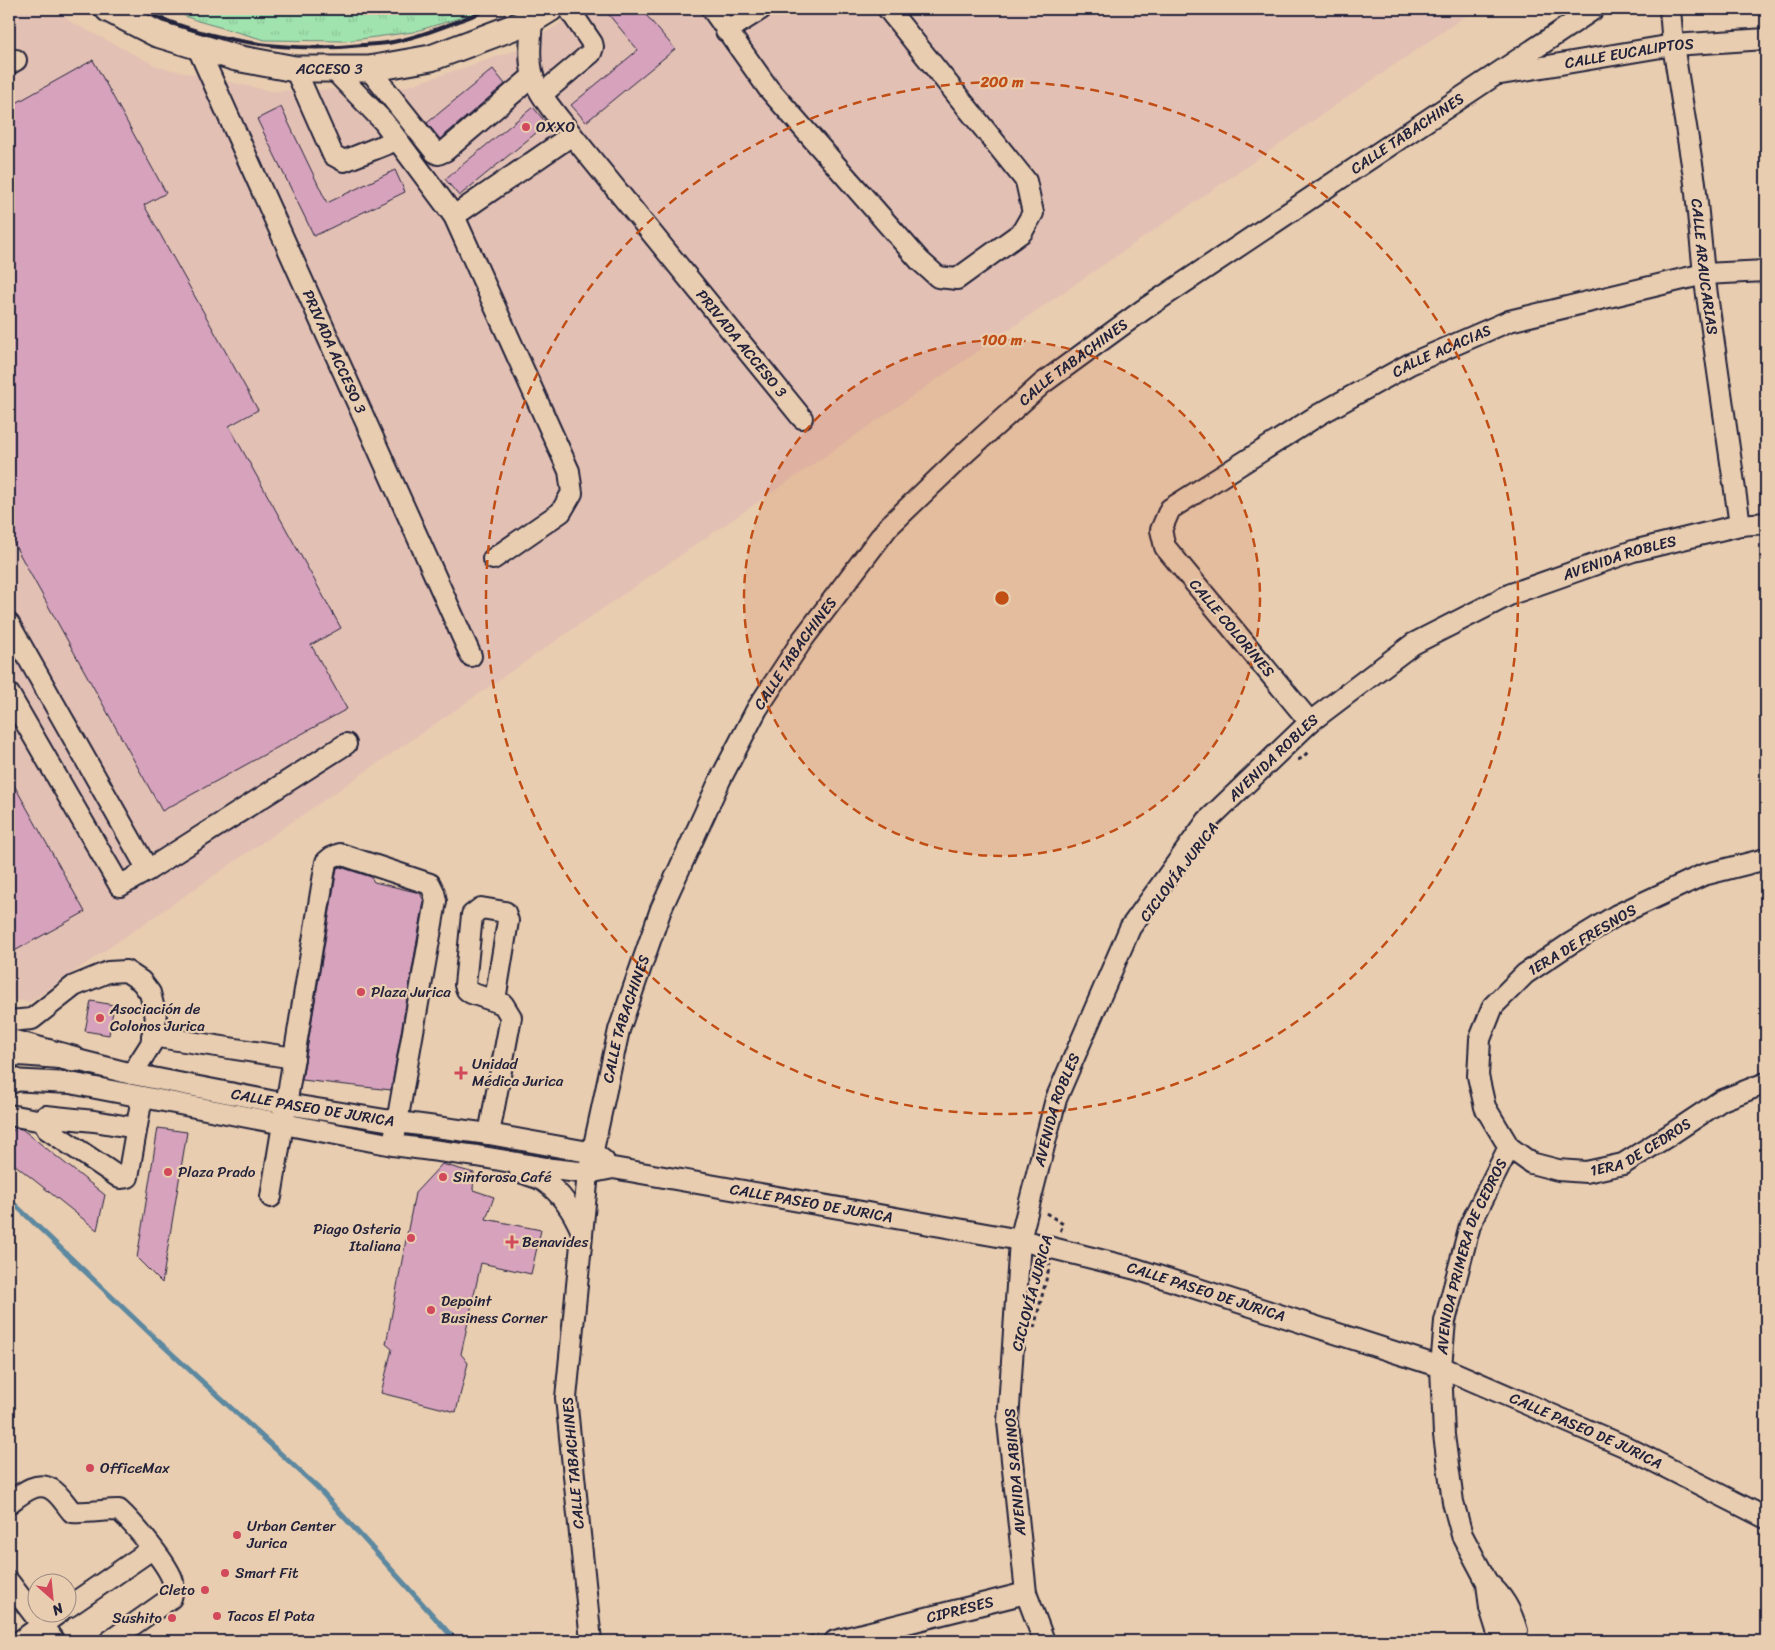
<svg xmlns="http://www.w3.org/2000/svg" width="1775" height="1650" font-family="Sriracha,sans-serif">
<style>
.built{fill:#e3c0b4}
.grass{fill:url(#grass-tufts);stroke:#618274}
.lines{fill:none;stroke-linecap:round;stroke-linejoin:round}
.stream{stroke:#5c88a0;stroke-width:5}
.building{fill:#d6a2bc;stroke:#22223b}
.minor-casing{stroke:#22223b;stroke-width:24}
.major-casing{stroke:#22223b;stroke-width:29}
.path{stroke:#22223b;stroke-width:3;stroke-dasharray:4 4;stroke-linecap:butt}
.minor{stroke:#e9cdb0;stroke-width:20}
.major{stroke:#e9cdb0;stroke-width:25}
.rail{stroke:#22223b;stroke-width:4}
.ring{fill:none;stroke:#c04e15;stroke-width:2.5;stroke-dasharray:9 6}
.poi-dot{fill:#d1495b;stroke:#e9cdb0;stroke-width:2}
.labels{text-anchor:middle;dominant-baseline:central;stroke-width:4.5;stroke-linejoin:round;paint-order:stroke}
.street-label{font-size:15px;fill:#22223b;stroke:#e9cdb0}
.poi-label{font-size:15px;fill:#22223b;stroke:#e9cdb0;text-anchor:start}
.centre{fill:#c04e15;stroke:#e9cdb0;stroke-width:2.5}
.ring-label{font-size:15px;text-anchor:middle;font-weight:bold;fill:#c04e15;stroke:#e9cdb0;stroke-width:4.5;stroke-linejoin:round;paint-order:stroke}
</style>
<defs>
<pattern id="grass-tufts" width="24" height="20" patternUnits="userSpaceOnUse" patternTransform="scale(1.25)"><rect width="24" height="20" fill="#a0e3ae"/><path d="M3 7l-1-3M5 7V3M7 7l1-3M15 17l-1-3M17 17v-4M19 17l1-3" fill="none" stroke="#8ac297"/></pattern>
</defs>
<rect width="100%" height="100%" fill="#e9cdb0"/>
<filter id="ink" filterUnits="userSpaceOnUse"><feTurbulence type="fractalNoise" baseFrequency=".02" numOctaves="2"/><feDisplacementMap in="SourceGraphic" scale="10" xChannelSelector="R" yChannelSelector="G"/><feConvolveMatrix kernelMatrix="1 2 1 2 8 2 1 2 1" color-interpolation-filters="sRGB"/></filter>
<g filter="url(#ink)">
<path class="built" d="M9,9H57L71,22L159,67L271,91L405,87L514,51L584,9H1476L30,1002L9,999Z"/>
<path class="grass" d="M167,9H489L413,32L345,41L265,40L198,21Z"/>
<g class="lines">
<path class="stream" d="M9,1199L157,1340L317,1487L456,1641"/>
</g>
<path class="building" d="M604,9H641L675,49L586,122L571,105L638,50Z
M93,60L166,193L144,205L258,410L229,426L341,628L311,645L347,709L162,811L9,535V107Z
M493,69L505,84L440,139L427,123Z
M281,107L327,203L395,170L405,192L314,236L257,119Z
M533,107L547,124L459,196L445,179Z
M9,776L85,912L9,954Z
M340,867L371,877L374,882L420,893L424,901L391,1090L302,1080L337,868Z
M91,1001L114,1005L109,1035L85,1031Z
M15,1128L22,1129L105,1195L97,1230L9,1160V1136Z
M158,1128L187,1132L162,1283L137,1258Z
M442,1164L474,1173L473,1190L494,1197L486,1219L541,1230L531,1274L481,1263L461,1354L468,1363L456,1412L381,1393L392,1349L386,1344L415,1193Z"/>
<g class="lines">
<defs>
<g id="minor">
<path d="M712,9L768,88L920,261L938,277L957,279L1022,232L1033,213L1026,181L888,9"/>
<path id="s1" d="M1670,9L1673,45L1695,183L1704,274L1740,525"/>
<path id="s2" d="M532,20C531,38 528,58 533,76C538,95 560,119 572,135L802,418"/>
<path d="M726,31L761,9"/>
<path id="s3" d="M197,46L471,656"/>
<path d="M9,64L16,60"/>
<path d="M295,69L333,155L344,161L397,140"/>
<path d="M333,69L384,122L454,216L569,471L572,493L561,512L493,559"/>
<path d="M369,69L435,152L438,154L445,151L533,76"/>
<path id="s4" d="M1501,74L1673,45L1766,39"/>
<path d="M542,94L591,53L593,47L592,43L569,9"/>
<path d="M454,216L572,135"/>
<path d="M9,624L148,870"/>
<path d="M9,694L120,886L148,870L346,744"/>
<path id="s5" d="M1310,722L1165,547L1161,530L1170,509L1320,414L1410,364L1509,321L1704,274L1766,271"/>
<path id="s6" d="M1766,859L1703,875L1617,915L1568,945L1525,974L1493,1006L1480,1039L1478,1076L1485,1107L1509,1147L1531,1163L1558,1170L1586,1172L1623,1164L1668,1136L1722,1100L1766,1083"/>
<path d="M9,1021L32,1019L74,986L108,972L126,971L141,981L150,993L156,1017L151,1044L132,1074"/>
<path d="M152,1036L294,1058"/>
<path id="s7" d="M9,1056L19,1055L73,1059L132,1074L286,1104L398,1122L489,1134L594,1153L604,1161"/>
<path id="s8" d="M9,1080L70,1083L393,1145L477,1156L552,1169L588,1173L613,1168L1020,1240L1136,1269L1441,1367L1624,1446L1766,1518"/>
<path d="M9,1115L43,1121"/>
<path d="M136,1128L94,1121L46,1116L43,1121L47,1129L120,1178L128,1177L142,1097"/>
<path d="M489,1134L511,1017L503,1004L471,993L467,990L465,985L472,915L481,908L505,912L508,921L495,1000"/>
<path d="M520,1172C527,1175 539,1177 545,1182C562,1194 574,1213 582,1232"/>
<path d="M271,1197L326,862L332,857L340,854L430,884L434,892L436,901L393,1145"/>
<path d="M9,1503C20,1495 36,1480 51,1489C59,1493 66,1505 72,1512C88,1513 103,1510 119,1510C132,1522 170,1566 173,1582C174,1587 172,1593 171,1598L110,1641"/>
<path d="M9,1582L54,1641"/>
<path d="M1487,1582C1503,1596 1511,1610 1517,1631"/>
<path d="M68,1607L152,1549"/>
<path id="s9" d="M1499,1637L1490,1608L1487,1582L1462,1535L1453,1502L1444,1435L1441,1367L1445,1321L1470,1225L1509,1147"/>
<path d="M20,1641L60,1612"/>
<path id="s10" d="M591,1641L566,1398L588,1173L619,1030L661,909L720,780L757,709L803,639L888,527L966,452L1043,383L1143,310L1594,9"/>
<path id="s11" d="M835,1641L1026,1593"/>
<path id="s12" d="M1044,1641L1026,1593L1008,1422L1020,1240L1056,1099L1130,928L1207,821L1310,722L1413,644L1511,594L1633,551L1740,525L1766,523"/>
</g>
<g id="major">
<path id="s13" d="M108,9L157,34L236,58L295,69H369L431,58L532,20L550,9"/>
<path d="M9,1042L73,1059"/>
<path d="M9,1081L12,1080"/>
</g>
</defs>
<use href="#minor" class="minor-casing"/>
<use href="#major" class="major-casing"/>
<path class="path" d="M1298,760L1302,758L1308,752
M1046,1213L1063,1224L1060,1232
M1034,1328L1050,1264
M794,1641L818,1635"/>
<use href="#minor" class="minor"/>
<use href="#major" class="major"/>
<path class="rail" d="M140,9C208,42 288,53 363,45C372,44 383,44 393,42C426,35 458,21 490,9"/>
</g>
</g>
<circle cx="1002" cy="598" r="258" fill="#c04e15" fill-opacity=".12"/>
<g class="ring">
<circle cx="1002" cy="598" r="258"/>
<circle cx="1002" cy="598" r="516"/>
</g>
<g class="poi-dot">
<circle cx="526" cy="127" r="5"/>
<circle cx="361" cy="992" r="5"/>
<circle cx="100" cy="1018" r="5"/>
<path d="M458.5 1065.5h5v5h5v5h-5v5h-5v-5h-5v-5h5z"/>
<circle cx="168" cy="1172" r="5"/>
<circle cx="443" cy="1177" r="5"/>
<circle cx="411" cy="1238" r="5"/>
<path d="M509.5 1234.5h5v5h5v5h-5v5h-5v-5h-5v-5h5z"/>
<circle cx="431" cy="1310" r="5"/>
<circle cx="90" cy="1468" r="5"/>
<circle cx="237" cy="1535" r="5"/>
<circle cx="225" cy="1573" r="5"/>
<circle cx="205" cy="1590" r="5"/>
<circle cx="217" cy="1616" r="5"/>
<circle cx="172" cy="1618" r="5"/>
</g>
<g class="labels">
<g class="street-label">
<text stroke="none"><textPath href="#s4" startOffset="130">CALLE EUCALIPTOS</textPath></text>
<text stroke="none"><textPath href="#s13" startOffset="232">ACCESO 3</textPath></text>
<text stroke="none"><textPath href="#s10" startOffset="1844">CALLE TABACHINES</textPath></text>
<text stroke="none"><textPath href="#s1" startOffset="260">CALLE ARAUCARIAS</textPath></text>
<text stroke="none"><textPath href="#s2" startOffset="396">PRIVADA ACCESO 3</textPath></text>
<text stroke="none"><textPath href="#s3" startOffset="335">PRIVADA ACCESO 3</textPath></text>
<text stroke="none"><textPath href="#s5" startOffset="582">CALLE ACACIAS</textPath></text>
<text stroke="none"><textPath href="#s10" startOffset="1439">CALLE TABACHINES</textPath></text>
<text stroke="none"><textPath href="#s12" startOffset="1366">AVENIDA ROBLES</textPath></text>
<text transform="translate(1232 628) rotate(50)">CALLE COLORINES</text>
<text stroke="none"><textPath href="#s10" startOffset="1034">CALLE TABACHINES</textPath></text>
<text stroke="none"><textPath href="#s12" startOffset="961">AVENIDA ROBLES</textPath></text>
<text transform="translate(1179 872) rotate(-53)">CICLOVÍA JURICA</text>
<text transform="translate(1582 940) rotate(-31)">1ERA DE FRESNOS</text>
<text stroke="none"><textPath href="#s10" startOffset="629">CALLE TABACHINES</textPath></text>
<text stroke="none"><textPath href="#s7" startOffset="309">CALLE PASEO DE JURICA</textPath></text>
<text stroke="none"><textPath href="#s12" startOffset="541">AVENIDA ROBLES</textPath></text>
<text stroke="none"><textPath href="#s6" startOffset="609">1ERA DE CEDROS</textPath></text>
<text stroke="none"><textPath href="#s8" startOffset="814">CALLE PASEO DE JURICA</textPath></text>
<text stroke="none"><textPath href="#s9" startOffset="395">AVENIDA PRIMERA DE CEDROS</textPath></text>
<text stroke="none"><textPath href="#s8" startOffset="1219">CALLE PASEO DE JURICA</textPath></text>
<text transform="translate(1032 1293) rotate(-75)">CICLOVÍA JURICA</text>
<text stroke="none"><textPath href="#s8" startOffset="1624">CALLE PASEO DE JURICA</textPath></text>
<text transform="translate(573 1463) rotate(-95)">CALLE TABACHINES</text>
<text transform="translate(1015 1472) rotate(-95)">AVENIDA SABINOS</text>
<text stroke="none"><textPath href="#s11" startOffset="129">CIPRESES</textPath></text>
</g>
<g class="poi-label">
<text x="536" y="127">OXXO</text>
<text x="371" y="992">Plaza Jurica</text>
<text x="110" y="1009">Asociación de<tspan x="110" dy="17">Colonos Jurica</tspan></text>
<text x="472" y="1064">Unidad<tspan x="472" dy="17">Médica Jurica</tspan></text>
<text x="178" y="1172">Plaza Prado</text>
<text x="453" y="1177">Sinforosa Café</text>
<text x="401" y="1229" text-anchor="end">Piago Osteria<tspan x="401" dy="17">Italiana</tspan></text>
<text x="522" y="1242">Benavides</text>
<text x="441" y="1301">Depoint<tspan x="441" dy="17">Business Corner</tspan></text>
<text x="100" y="1468">OfficeMax</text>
<text x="247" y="1526">Urban Center<tspan x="247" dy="17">Jurica</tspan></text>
<text x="235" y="1573">Smart Fit</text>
<text x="195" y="1590" text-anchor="end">Cleto</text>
<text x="227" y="1616">Tacos El Pata</text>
<text x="162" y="1618" text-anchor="end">Sushito</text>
</g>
</g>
<circle cx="1002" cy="598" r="8" class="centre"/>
<g class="ring-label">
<text x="1002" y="87">200 m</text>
<text x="1002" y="345">100 m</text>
</g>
<rect width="1775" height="1650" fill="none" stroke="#e9cdb0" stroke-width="30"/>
<rect x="15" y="15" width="1745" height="1620" fill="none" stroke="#22223b" stroke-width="2" filter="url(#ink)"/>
<g transform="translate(52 1598) rotate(153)"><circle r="24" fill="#e9cdb0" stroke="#998981"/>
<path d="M0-4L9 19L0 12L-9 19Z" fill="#d1495b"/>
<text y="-8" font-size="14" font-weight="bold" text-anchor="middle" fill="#22223b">N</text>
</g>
</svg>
